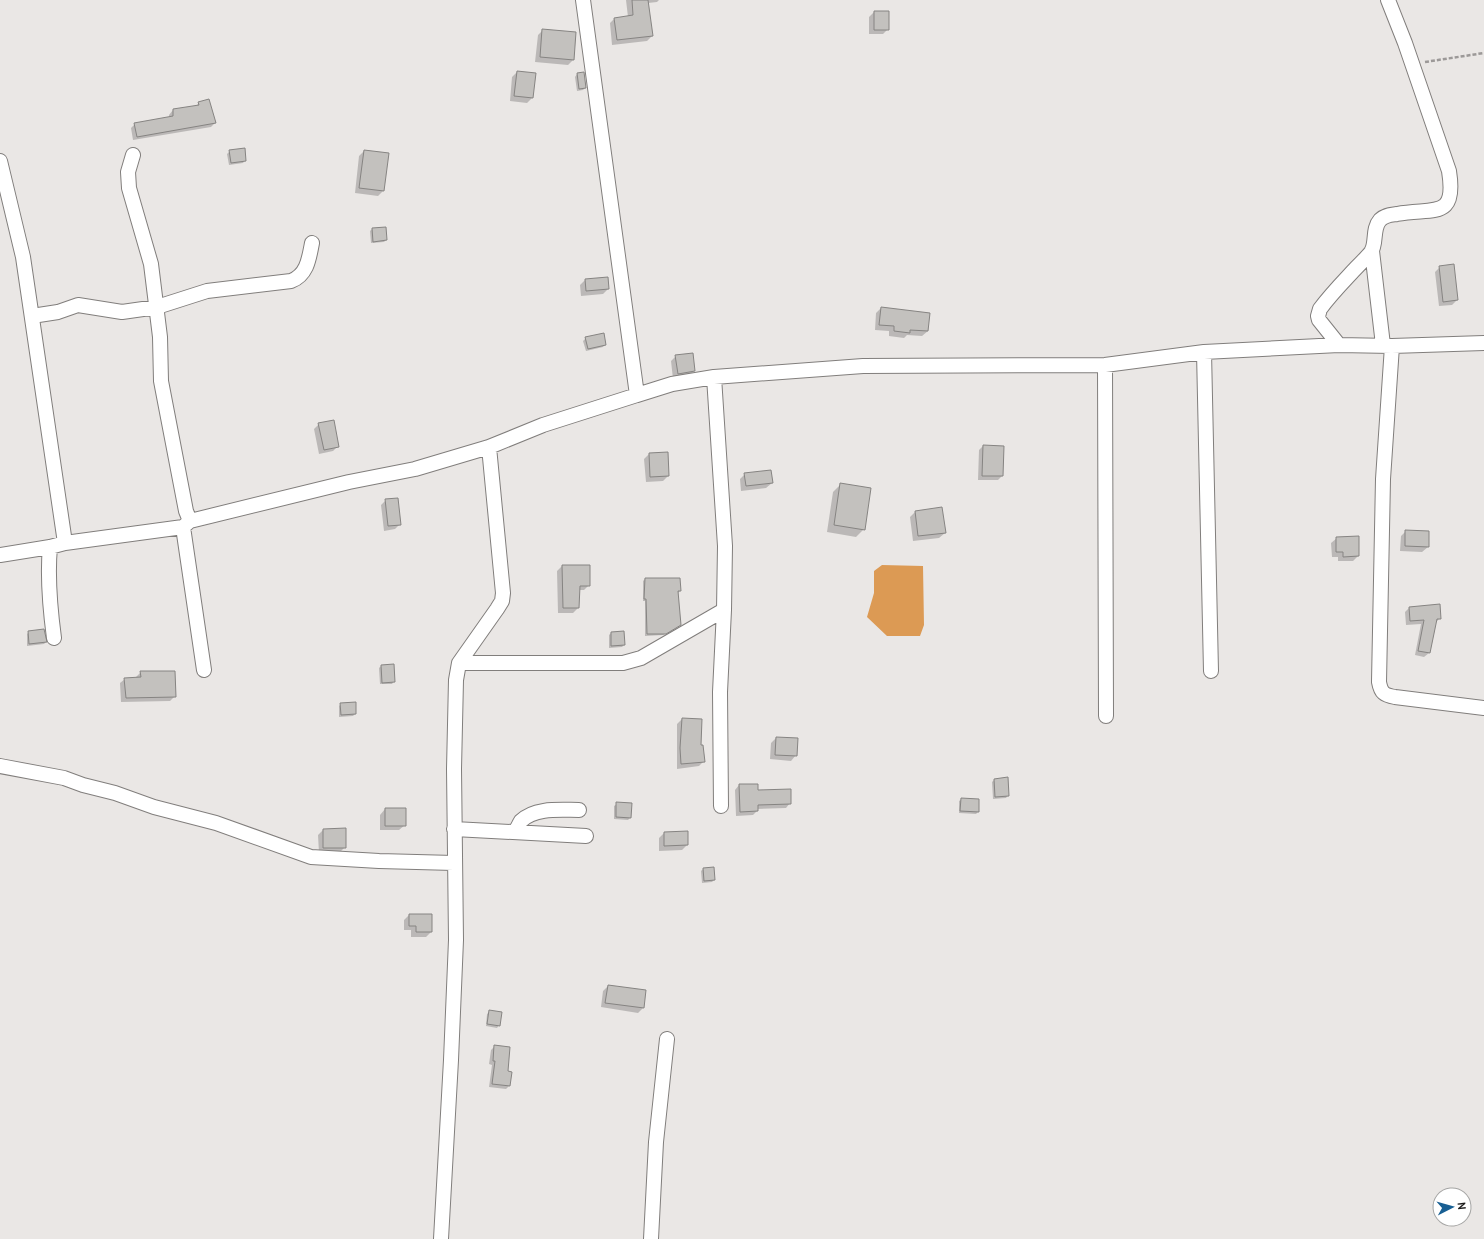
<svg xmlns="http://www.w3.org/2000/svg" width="1484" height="1239" font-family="'PT Sans',sans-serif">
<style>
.water{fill:#dc9a54}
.shadow{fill:#0003}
.building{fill:#c3c1be;stroke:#868482}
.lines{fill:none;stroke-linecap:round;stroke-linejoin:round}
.street-casing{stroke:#817e7c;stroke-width:16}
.path{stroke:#9c9998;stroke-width:2.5;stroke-dasharray:4 2;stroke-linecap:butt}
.street{stroke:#fff;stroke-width:14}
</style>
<rect width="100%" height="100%" fill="#eae7e5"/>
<path class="water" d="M882,565L923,566L924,625L920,636H887L867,617L874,593V571Z"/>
<path class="shadow" d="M626,0H659L657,2L648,3L652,36L647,41L612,45L610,23L615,18L628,17Z
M874,12H888V29L883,34H869V17Z
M543,30L573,60L568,65L535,62L538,35Z
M517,72L532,98L527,103L510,101L512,77Z
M577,74H583L585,88L583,90L577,91L575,77Z
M199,103L215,123L211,127L133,140L131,128L135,124L169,118V115L173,110L195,107Z
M230,151L245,160L243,163L229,165L227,154Z
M364,151L383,191L378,196L355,193L359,156Z
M372,229L386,240L384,242L371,243L370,231Z
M1440,267L1457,300L1452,305L1439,306L1435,272Z
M585,280L608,289L603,294L581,296L580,285Z
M881,308L929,314L928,331L922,336L907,335L904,338L889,336V331L875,330L876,313Z
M586,338L605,344L603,347L586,351L583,341Z
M692,354L694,371L689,376L673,379L671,361L676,356Z
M319,424L338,446L333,451L319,454L314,429Z
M983,446L1002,476L998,480H978L979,450Z
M649,454L668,476L663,481L646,482L644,459Z
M745,474L772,483L766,488L741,491L740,479Z
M841,484L864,529L856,537L827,532L833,492Z
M386,500L400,524L395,529L384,531L381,505Z
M915,512L945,533L939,538L913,541L910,517Z
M1406,531L1428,547L1422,552L1400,551L1401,536Z
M1337,538L1358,556L1353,561H1338V557H1332L1331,543Z
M562,566L589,585L584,590H579L578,608L573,613H558L557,571Z
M645,579L680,591L678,593L680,625L663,635L645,636V601H643V581Z
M1409,608L1440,618L1435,623L1429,653L1424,657L1415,655L1421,624L1406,625L1405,612Z
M29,632L46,642L44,644L27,646V634Z
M611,633L624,645L622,647L609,648V635Z
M381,666L394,681L392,684H380L379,668Z
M141,672L175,696L170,701L121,702L120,683L125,679L136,678V677Z
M341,704L355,714L353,716L339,717V706Z
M682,719L700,747L704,761L699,766L677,769V724Z
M776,738L796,755L791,761L770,759L771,743Z
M994,780L1008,795L1006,798L993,799L992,782Z
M739,785L757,791L790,803L786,808L757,809V811L753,815L736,816L735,790Z
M962,799L978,812L976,814L959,813V801Z
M617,804L630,818L628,820L614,819V806Z
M385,809L405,825L399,830H380V815Z
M323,830L345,847L340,852L319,853L318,835Z
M687,832V845L682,850L659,851V838L664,833Z
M703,869L714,880L712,882L702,883L701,871Z
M409,915L431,932L426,937H411V930H404V920Z
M608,986L643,1008L638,1013L601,1007L603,991Z
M490,1011L499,1025L497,1028L486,1026L487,1014Z
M495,1046L506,1072L509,1086L506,1089L489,1087L492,1065L489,1064L491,1050Z"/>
<path class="building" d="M632,0H648L653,36L617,40L614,18L633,15Z
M874,11H889V30H874Z
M542,29L576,32L574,60L540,57Z
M517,71L536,73L533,98L514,96Z
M584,72L586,88L579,89L577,73Z
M209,99L216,123L137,137L134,123L173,116V109L199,105L198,102Z
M245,148L246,161L231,163L229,150Z
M364,150L389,153L384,191L359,188Z
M386,227L387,240L373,242L372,228Z
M1454,264L1458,300L1443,302L1439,266Z
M608,277L609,289L586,291L585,279Z
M881,307L930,313L928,331L910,330V333L894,331V326L879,325Z
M604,333L606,345L588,349L585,337Z
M693,353L695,371L678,374L675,355Z
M334,420L339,447L324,450L318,423Z
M983,445L1004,446L1003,476H982Z
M668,452L669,476L650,477L649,453Z
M771,470L773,483L746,486L744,473Z
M840,483L871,488L865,530L834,525Z
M398,498L401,525L388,526L385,499Z
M942,507L946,533L918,536L915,511Z
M1405,530L1429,531V547L1405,546Z
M1359,536V556L1343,557V552H1336V537Z
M562,565H590V586H580L579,608H563Z
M645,578H680L681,591H678L681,625L666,634H647L646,599H644Z
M1440,604L1441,619H1437L1430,653L1418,651L1424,620L1410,621L1409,607Z
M44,629L47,642L29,644L28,631Z
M624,631L625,645L611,646V632Z
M394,664L395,682L382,683L381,665Z
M140,671H175L176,697L126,698L124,678L141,677Z
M356,702V714L341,715L340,703Z
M682,718L702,719L701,745H703L705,762L681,764L680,748Z
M776,737L798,738L797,756L775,755Z
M1008,777L1009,796L995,797L994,779Z
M739,784H758V790L791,789V804L758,805V811L740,812Z
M961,798L979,799V812L960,811Z
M616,802L632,803L631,818L616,817Z
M385,808H406V826H385Z
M346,828V848H323V829Z
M688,831V845L664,846V832Z
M714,867L715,880L704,881L703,868Z
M409,914H432V932H416V926H409Z
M608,985L646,990L644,1008L605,1003Z
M489,1010L502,1012L500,1026L487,1024Z
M494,1045L510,1047L508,1071L512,1072L510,1086L492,1084L495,1061H493Z"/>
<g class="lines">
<defs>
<path id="street" d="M583,0L637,395L672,384L714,377L863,366L1105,365L1204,352L1339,345L1392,346L1484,343
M133,155L128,172L129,188L151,264L160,337L161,381L186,511L190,521
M0,161L23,257L65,543
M1372,251L1383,345
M32,316L58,312L78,305L122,312L157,307L207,291L291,281C307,275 309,259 312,243
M1339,345L1319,320L1318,316L1320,309C1331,294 1344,281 1356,268C1361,263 1367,257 1371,252C1377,243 1372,229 1380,220C1385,215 1391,215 1397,214C1433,207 1457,221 1449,171L1405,43L1388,0
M1392,346L1383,479L1379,682C1381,693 1384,695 1395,697L1484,708
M1204,352L1211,671
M1105,365L1106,716
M714,377L725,546L724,610L720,692L721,806
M183,527L204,670
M50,547C47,578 50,608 54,638
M0,555L50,547L65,543L183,527L190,521L349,482L415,469L489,447L543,425L637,395
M459,663H623L641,658L724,610
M0,766L64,778L83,785L115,793L154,807L216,823L311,857L379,861L454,863
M454,829L586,836
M515,832C517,829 519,824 521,821C535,807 561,810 579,810
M441,1239L451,1060L456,940L454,769L456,680L459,663L497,609L502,601L503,593L489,447
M651,1239L656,1142L667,1039"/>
</defs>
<use href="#street" class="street-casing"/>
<path class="path" d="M1425,62L1484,53"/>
<use href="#street" class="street"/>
</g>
<g transform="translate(1452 1207) rotate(84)"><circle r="19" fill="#ffffff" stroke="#a5a5a4"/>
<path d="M0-3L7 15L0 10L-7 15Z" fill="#185f93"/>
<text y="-6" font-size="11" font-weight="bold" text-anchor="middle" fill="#1e1d1c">N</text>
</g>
</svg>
